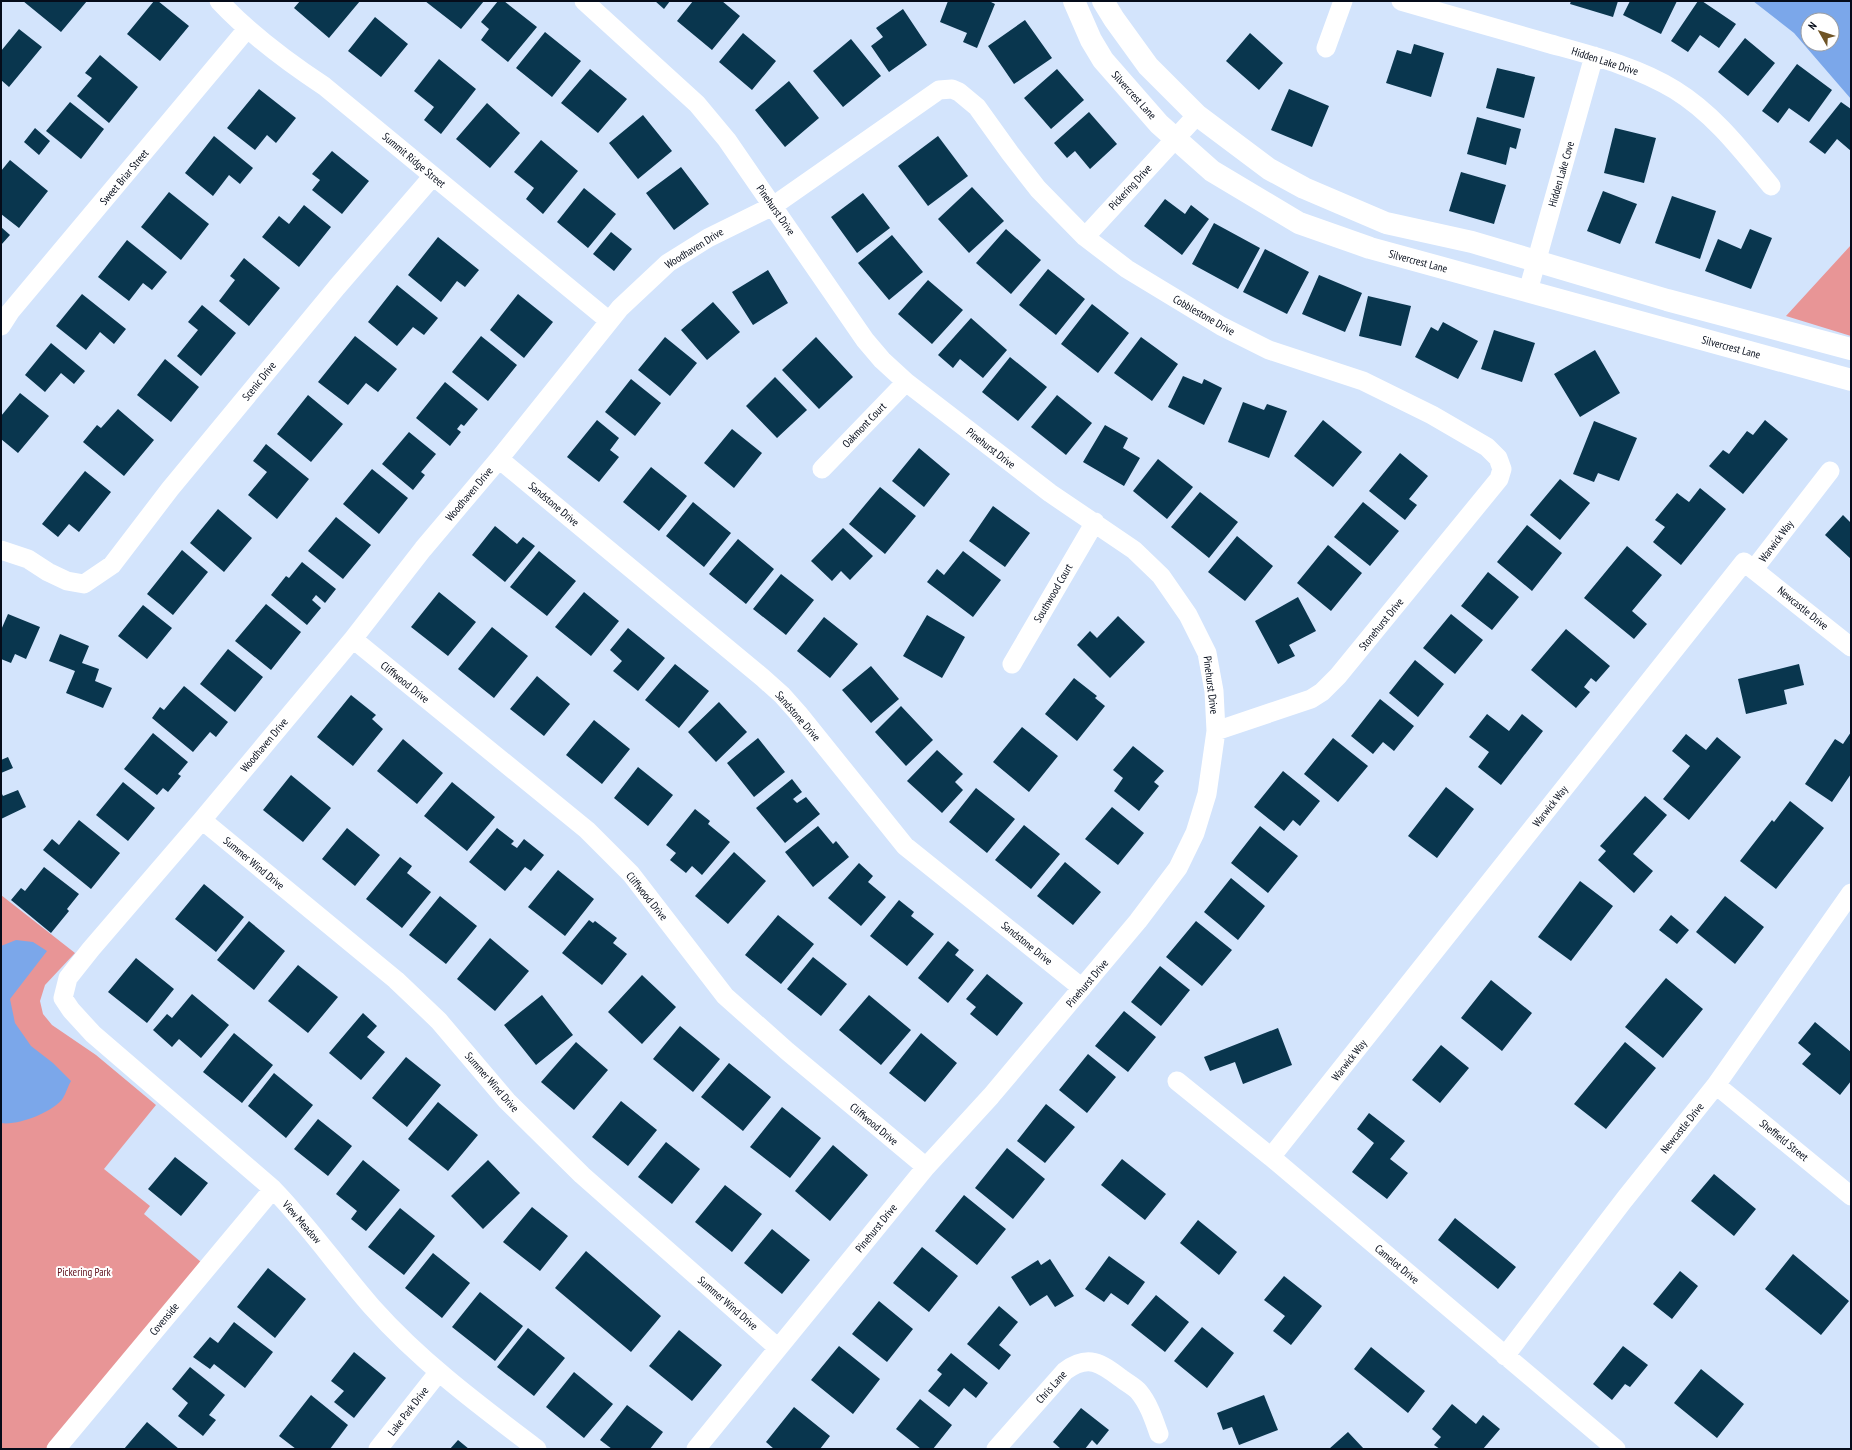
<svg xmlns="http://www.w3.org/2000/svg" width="1852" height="1450" font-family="'PT Sans Narrow',sans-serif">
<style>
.green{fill:#e89596}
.water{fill:#7ba7ea;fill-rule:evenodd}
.building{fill:#09364e}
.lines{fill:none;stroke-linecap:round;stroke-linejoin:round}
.minor{stroke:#fff;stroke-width:19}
.tertiary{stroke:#fff;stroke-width:22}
.labels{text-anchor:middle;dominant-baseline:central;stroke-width:4;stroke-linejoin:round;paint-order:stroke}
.street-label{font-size:11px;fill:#050c1a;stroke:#fff}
.park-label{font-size:11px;fill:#60111c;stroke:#fff}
</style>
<rect width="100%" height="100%" fill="#d3e4fc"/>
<path class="green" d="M1851,245V336L1786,316Z
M1,895L75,953L45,985L40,1001L43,1014L52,1025L96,1055L156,1105L104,1169L150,1206L144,1214L201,1262L46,1449H1Z"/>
<path class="water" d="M1753,1H1851V99L1794,33ZM1808,20H1832V44H1808Z
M16,940L33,942L47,951L10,999L15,1023L31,1046L53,1063L71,1081C68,1086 66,1093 63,1098C54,1112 17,1126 1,1123V946Z"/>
<path class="building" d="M23,1H87L61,32Z
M154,1H158L189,26L160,61L127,34Z
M300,1H360L329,38L294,8Z
M425,1H484L461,29Z
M498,1H504L537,27L508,62L481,40L489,29L481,22Z
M655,1H670L664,9Z
M693,1H722L740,16L712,50L677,21Z
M948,1H989L995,4L977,48L963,42L967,33L940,22Z
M1571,1H1618L1613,17L1570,4Z
M1630,1H1677L1661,34L1623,15Z
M1698,1H1702L1736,24L1719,48L1700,35L1688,52L1671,41Z
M903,9L927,45L889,72L871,46L883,37L876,28Z
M375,17L408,44L381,77L348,51Z
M1025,20L1052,58L1014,84L988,46Z
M19,29L42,47L9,87L1,80V51Z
M545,32L581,61L552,97L516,68Z
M743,33L776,61L752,90L719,62Z
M1250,33L1283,63L1259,90L1226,61Z
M1745,38L1775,63L1748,96L1718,72Z
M851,39L881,76L843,107L813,71Z
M1414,44L1444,53L1431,97L1386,83L1397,50L1411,54Z
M100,55L138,87L109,123L77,96L92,78L85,73Z
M439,59L476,89L441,134L424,120L434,107L414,91Z
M1797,64L1832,90L1809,122L1789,108L1778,123L1762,111Z
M1497,68L1535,77L1524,118L1486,108Z
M590,69L627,99L598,133L561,103Z
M1057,69L1084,100L1051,129L1024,98Z
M789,81L819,118L785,147L755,110Z
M259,89L296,118L276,143L267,135L255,150L227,128Z
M1289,89L1329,106L1312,147L1271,130Z
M70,102L104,129L81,159L46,131Z
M1841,102L1851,109V151L1837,139L1825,154L1809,142Z
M487,103L520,133L490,168L456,139Z
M1089,112L1117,144L1090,169L1075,151L1067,158L1054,143Z
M643,115L672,151L638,179L609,143Z
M1477,117L1521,129L1516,149L1510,147L1506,165L1467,154Z
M35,128L50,141L39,155L24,142Z
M1615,128L1656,138L1644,183L1604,173Z
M214,136L253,168L240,184L229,175L213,196L185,173Z
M938,136L968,176L928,206L898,166Z
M541,140L578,171L543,214L526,199L534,188L514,172Z
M332,151L369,181L342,214L312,190L320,180L312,174Z
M10,160L48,191L19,228L1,214V171Z
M681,167L709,204L674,230L646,193Z
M1461,172L1506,185L1494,224L1449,211Z
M972,187L1004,221L969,253L938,219Z
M584,188L616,214L588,248L557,222Z
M1603,191L1637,204L1620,244L1587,231Z
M169,192L209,224L181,260L141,227Z
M863,193L890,228L857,253L831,217Z
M1672,196L1716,211L1700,259L1655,243Z
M1165,199L1185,214L1191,205L1209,219L1182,255L1144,226Z
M304,205L331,227L299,267L262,237L279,216L289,224Z
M1214,223L1260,248L1238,289L1192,264Z
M1,227L10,235L1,245Z
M1006,229L1041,260L1011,294L976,263Z
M1750,229L1772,238L1751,289L1705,271L1718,239L1741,249Z
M611,232L632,249L614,271L593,254Z
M892,235L923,272L889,300L858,263Z
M438,237L479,270L465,287L457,281L441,302L408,275Z
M127,240L167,272L152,290L143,283L129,301L98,277Z
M1265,249L1309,272L1287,314L1243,292Z
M244,258L280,288L249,326L219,301L235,280L230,276Z
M1048,269L1085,299L1056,335L1019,305Z
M768,270L788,303L753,325L732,292Z
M1319,275L1362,293L1345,332L1302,314Z
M928,280L963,310L932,344L898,314Z
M397,285L438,318L424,335L413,327L397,346L368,322Z
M82,294L126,329L114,344L100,332L86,350L56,326Z
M518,294L553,322L524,358L490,330Z
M1368,296L1411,306L1401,346L1359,336Z
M713,302L740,332L707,360L681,330Z
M1092,304L1129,333L1098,373L1061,344Z
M202,305L236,333L201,376L177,356L198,330L188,322Z
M971,318L1007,350L983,378L960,359L953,368L938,355Z
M1443,322L1478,341L1458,379L1415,357L1431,327L1438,331Z
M1494,330L1535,343L1522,382L1481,369Z
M355,336L397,369L378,392L366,383L348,405L318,382Z
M481,336L517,365L488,401L452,372Z
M665,337L697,363L670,396L638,370Z
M816,337L853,377L819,409L782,370Z
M1141,337L1178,364L1152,401L1114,373Z
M51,343L85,371L74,384L61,373L45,392L25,375Z
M1595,350L1620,393L1580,417L1554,374Z
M1010,357L1047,387L1018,421L982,392Z
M165,359L199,387L171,422L137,395Z
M1183,376L1202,384L1204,379L1222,388L1204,425L1168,407Z
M775,377L807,410L777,438L746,406Z
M631,379L661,403L635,436L605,412Z
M445,382L478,409L464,426L461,424L457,429L461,432L450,446L416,418Z
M20,393L49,416L18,453L1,439V416Z
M308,395L343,424L311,462L277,434Z
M1057,395L1092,423L1066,455L1031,427Z
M1243,402L1264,410L1267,404L1287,411L1269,458L1228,442Z
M118,409L154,440L124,476L83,442L97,425L101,428Z
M597,420L619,438L610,450L619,457L599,482L567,457Z
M1323,420L1362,452L1333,487L1294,456Z
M1765,420L1788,439L1743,494L1709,466L1723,450L1729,454L1747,431L1753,435Z
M1594,421L1637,438L1619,481L1598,473L1594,482L1573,474Z
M1105,425L1128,438L1123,448L1140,458L1124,486L1083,462Z
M732,429L762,453L734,488L704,463Z
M409,432L436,454L421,472L425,475L413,490L382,464Z
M266,444L309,479L277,519L248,495L267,472L253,461Z
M919,448L950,474L924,507L892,481Z
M1400,453L1428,476L1409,499L1417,505L1405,520L1369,491Z
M1158,459L1193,487L1167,519L1133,491Z
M651,467L687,496L659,531L623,502Z
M372,469L408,498L379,534L343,504Z
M85,471L111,492L79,532L69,524L58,537L42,524Z
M1560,479L1590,503L1560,540L1530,515Z
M880,487L916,516L885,554L849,524Z
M1700,488L1726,509L1681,565L1653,542L1665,527L1655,520L1677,493L1689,502Z
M1200,492L1238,522L1209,558L1171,527Z
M693,502L731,533L704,567L666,536Z
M1363,502L1399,531L1370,566L1334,537Z
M993,506L1030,533L1005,567L969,541Z
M218,509L252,538L224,572L190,543Z
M1843,515L1851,523V559L1825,535Z
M336,517L371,545L343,579L308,551Z
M1527,525L1562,553L1532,591L1497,562Z
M495,526L517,544L523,537L535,546L505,582L472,555Z
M843,528L873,556L850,580L841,571L832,581L811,561Z
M1237,536L1273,566L1245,601L1208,572Z
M738,539L774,569L746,604L709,574Z
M1328,545L1362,573L1331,611L1297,583Z
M1627,546L1662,575L1632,611L1647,624L1634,639L1584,598Z
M182,550L208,572L173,615L147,594Z
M539,551L576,581L547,616L510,587Z
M963,551L1001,580L973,617L927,582L937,569L944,575Z
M302,562L336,589L325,603L316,595L312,600L321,608L307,625L271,595L286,576L289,578Z
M1488,572L1519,597L1492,630L1461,606Z
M781,574L814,600L786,635L753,609Z
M439,592L476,622L448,656L411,627Z
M584,592L619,621L591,656L555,627Z
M1298,597L1316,631L1289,645L1295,656L1278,664L1255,621Z
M266,604L301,632L271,670L235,641Z
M143,605L172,628L147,659L118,636Z
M8,614L40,627L26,659L15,654L11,663L1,659V630Z
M1451,614L1483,640L1455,674L1423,648Z
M927,615L965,637L942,678L903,656Z
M1118,616L1145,642L1110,678L1077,645L1090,631L1097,638Z
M824,617L858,644L830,678L797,651Z
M492,627L528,656L494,698L458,669Z
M628,628L665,658L638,691L613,671L622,661L610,650Z
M1566,629L1610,666L1596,682L1591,678L1584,687L1590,692L1576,708L1531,670Z
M60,634L89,646L82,663L99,669L95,681L112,688L103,708L66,693L75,671L49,661Z
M228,649L263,677L235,712L200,684Z
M1415,660L1444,684L1418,717L1389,693Z
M675,664L709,691L679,728L645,700Z
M1799,664L1804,685L1784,690L1787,704L1746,714L1738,679Z
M871,666L899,699L871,723L842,690Z
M537,676L570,704L544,736L510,709Z
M1074,678L1097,696L1095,698L1105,706L1077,741L1045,714Z
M184,686L228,722L216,737L210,732L193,752L152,718L160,707L164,710Z
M351,695L376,715L372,719L383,729L353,766L317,737Z
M1380,699L1414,726L1394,751L1383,742L1373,754L1351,736Z
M719,702L747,732L716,762L688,732Z
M901,706L933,740L906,766L875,732Z
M1487,714L1509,731L1522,714L1543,731L1501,785L1478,767L1489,752L1469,737Z
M594,720L630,749L602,784L566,755Z
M1022,727L1058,756L1029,792L993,762Z
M1851,732V774L1832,802L1805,784L1835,739L1843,744Z
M153,733L188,762L178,774L181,776L168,792L163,788L157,795L124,769Z
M1686,734L1706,750L1717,737L1741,757L1689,820L1663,799L1690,766L1672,751Z
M758,738L785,772L754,797L727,763Z
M1333,738L1368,766L1338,802L1304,774Z
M403,739L443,773L417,804L377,771Z
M1133,746L1164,771L1154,782L1159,786L1139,811L1114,791L1123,778L1113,770Z
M937,750L963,774L955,782L963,790L942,813L907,781Z
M8,757L13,768L1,773V760Z
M638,767L673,795L648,826L614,798Z
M1283,771L1320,801L1300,826L1293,820L1284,831L1254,807Z
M291,775L331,808L303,842L263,810Z
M792,779L802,792L793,799L797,803L806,797L820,814L785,843L756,808Z
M123,782L155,808L128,841L96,815Z
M452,782L495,817L467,851L424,816Z
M1446,787L1474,809L1437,858L1408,836Z
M976,788L1015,819L987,853L949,822Z
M18,790L26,807L1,819V792L3,796Z
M1645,796L1667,815L1633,854L1653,871L1634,893L1598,860L1606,851L1600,846Z
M1790,801L1824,828L1776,889L1740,861L1772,820L1774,822Z
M1112,807L1144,833L1118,865L1085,839Z
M695,809L710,821L708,824L730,842L702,875L692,866L686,873L670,860L676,853L666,845Z
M79,820L120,853L91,889L43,850L52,839L59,845Z
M1024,825L1060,854L1031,889L995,860Z
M818,826L833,844L836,841L849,857L813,887L785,852Z
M1260,826L1298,856L1268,893L1231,863Z
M347,828L380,855L355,886L322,859Z
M497,828L514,841L511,844L517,848L524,839L544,855L531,871L525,867L505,891L469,862Z
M734,852L766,881L728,924L695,896Z
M400,857L412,866L407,873L431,892L402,928L366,899Z
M1065,862L1101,892L1073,925L1037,896Z
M859,863L873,876L868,882L886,897L861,926L828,898Z
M44,867L79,894L67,909L69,911L51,933L11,900L21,888L25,891Z
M558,870L594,899L565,936L528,907Z
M1231,878L1265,906L1238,940L1204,912Z
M1580,881L1613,906L1571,961L1538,937Z
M204,884L244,917L216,952L175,919Z
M440,896L477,926L446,964L409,935Z
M1725,896L1764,927L1735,964L1696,932Z
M899,900L914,912L911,916L934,934L907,966L870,936Z
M778,915L814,944L781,984L745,955Z
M1671,915L1689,930L1677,944L1659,930Z
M589,920L593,923L595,921L617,938L613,943L627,954L602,985L562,953Z
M249,921L285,951L254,990L217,960Z
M1196,921L1232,950L1202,986L1166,957Z
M490,938L529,971L495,1011L457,979Z
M948,941L959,950L955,955L974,970L948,1003L918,978Z
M813,957L847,984L821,1016L787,989Z
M136,958L174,989L147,1023L108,992Z
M298,965L338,997L308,1033L268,1001Z
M1160,966L1190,990L1161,1026L1131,1002Z
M987,974L1023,1003L997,1036L970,1014L976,1007L966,999Z
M642,975L676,1007L642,1044L608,1012Z
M1666,978L1703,1009L1663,1058L1625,1027Z
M1491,980L1532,1013L1502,1051L1461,1018Z
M192,994L229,1025L201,1058L179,1039L172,1047L153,1030L167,1014L172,1018Z
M542,995L573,1035L536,1065L504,1025Z
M869,995L911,1030L881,1065L839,1030Z
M1124,1011L1156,1037L1128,1072L1095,1046Z
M363,1013L377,1026L367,1037L385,1052L361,1080L329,1053Z
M1815,1022L1851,1052V1081L1840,1095L1802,1064L1811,1054L1798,1043Z
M680,1026L720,1059L693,1092L653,1059Z
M1278,1028L1292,1065L1243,1084L1235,1062L1210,1071L1204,1057Z
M234,1033L273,1065L242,1103L203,1072Z
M921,1033L957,1063L925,1102L889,1073Z
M576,1042L608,1070L574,1110L541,1082Z
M1625,1042L1656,1068L1606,1129L1574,1104Z
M1441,1045L1469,1068L1440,1103L1412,1080Z
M1088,1054L1116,1077L1087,1113L1059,1090Z
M406,1057L441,1085L407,1127L372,1098Z
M729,1063L771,1097L743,1131L701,1097Z
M274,1073L313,1105L286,1138L248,1106Z
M621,1101L657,1130L628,1166L592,1137Z
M438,1102L478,1135L448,1171L408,1139Z
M1046,1104L1075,1127L1045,1163L1017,1141Z
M782,1107L821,1138L790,1178L750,1147Z
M1369,1113L1405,1141L1390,1159L1408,1173L1387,1199L1352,1172L1374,1143L1357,1129Z
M318,1119L352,1146L328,1176L294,1149Z
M666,1142L700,1169L672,1204L638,1177Z
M833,1145L868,1175L830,1221L795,1191Z
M1007,1148L1045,1179L1013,1219L975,1188Z
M175,1157L208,1183L181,1216L148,1189Z
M1122,1159L1166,1194L1145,1220L1101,1185Z
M363,1160L400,1190L366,1231L351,1219L357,1211L336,1194Z
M488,1160L520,1193L483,1229L451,1196Z
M1714,1174L1756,1209L1734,1236L1691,1201Z
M725,1185L762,1214L732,1252L695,1222Z
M964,1195L1006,1229L977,1265L935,1231Z
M532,1207L568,1236L540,1271L503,1242Z
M400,1208L435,1236L404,1275L368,1247Z
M1455,1218L1516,1267L1498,1289L1438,1240Z
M1198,1220L1237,1252L1219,1275L1180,1243Z
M772,1229L810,1260L782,1294L744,1263Z
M922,1247L958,1276L929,1312L893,1283Z
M586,1251L661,1316L631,1352L555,1288Z
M433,1253L470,1283L442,1318L405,1288Z
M1793,1254L1849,1301L1821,1335L1765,1289Z
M1109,1256L1145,1282L1128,1305L1111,1293L1104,1302L1085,1289Z
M1050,1259L1074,1296L1055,1307L1047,1295L1030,1306L1011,1277L1038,1260L1041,1265Z
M268,1268L306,1299L275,1338L237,1307Z
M1680,1271L1698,1286L1672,1319L1653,1304Z
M1284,1276L1322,1306L1291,1345L1273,1331L1285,1316L1264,1300Z
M480,1292L523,1326L495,1361L452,1327Z
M1156,1295L1189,1322L1165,1352L1131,1325Z
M879,1301L913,1329L887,1362L852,1334Z
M999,1306L1018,1322L999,1345L1011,1355L999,1370L967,1344Z
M234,1322L273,1352L245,1388L214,1364L210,1369L193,1357L210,1337L218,1343Z
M1202,1327L1234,1353L1207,1388L1174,1361Z
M528,1328L565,1358L534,1396L497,1367Z
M679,1330L722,1365L692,1401L649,1366Z
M839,1346L880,1379L853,1414L811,1380Z
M1623,1346L1648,1365L1630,1387L1625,1384L1612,1400L1593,1384Z
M1371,1347L1425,1391L1408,1413L1354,1369Z
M354,1352L386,1378L354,1418L334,1402L344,1391L331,1381Z
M951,1353L988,1383L976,1398L964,1388L949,1407L928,1391L942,1374L937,1370Z
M190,1367L225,1395L209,1415L216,1420L203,1436L178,1416L188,1403L172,1389Z
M1701,1369L1744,1404L1717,1438L1674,1403Z
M574,1372L613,1404L584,1438L546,1407Z
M311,1395L348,1425L330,1449H296L279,1436Z
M1264,1395L1278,1430L1239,1445L1232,1427L1223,1430L1217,1413Z
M920,1399L952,1425L933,1449H921L896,1429Z
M1452,1404L1476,1424L1483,1415L1500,1429L1483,1449H1440L1434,1445L1441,1437L1432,1429Z
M627,1405L663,1432L650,1449H612L600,1440Z
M794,1407L830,1436L820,1449H774L766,1442Z
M1081,1408L1109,1430L1097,1445L1092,1440L1085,1449H1061L1053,1442Z
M147,1422L179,1449H124Z
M1348,1432L1364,1449H1329Z
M458,1440L469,1449H450Z"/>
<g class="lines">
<path class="minor" d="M219,1C250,34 286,61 324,86L608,320
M584,1L697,104L727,140L865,340L882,360L906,382L1050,493L1134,550L1161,576L1188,615L1207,653L1214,691L1216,731L1207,794L1195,833L1178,868L1138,921L991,1096L926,1167L696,1449
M1401,1C1450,15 1498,29 1547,43C1590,55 1636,66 1675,90C1714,114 1742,151 1771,186
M1326,48L1343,1
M1085,237L1197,115
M1528,291L1594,56
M1,326L10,312L247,29
M499,459L763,678L782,695L798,713L905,846L1082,988
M822,469L906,382
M1,550L28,559L48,572L67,581L84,584L112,565L170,489L337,287L433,176
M1754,569L1830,471
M353,639L587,830L631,874L725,996L787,1051L926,1167
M1012,664L1095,522
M202,820L396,980L439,1021L507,1101L582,1175L778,1348
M1177,1081L1271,1157L1616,1449
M1716,1085L1851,1196
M1271,1157L1744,562L1851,647
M1505,1356L1624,1200L1716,1085L1851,893
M56,1449L273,1189
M378,1449L438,1373
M537,1449C479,1405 421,1362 372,1307C338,1268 309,1226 273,1189L93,1034L71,1010L63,998L68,978L91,949L202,820L353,639L423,549L499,459L620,308L668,263L708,238L773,206L939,90L952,89L959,92L977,107L1010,153L1038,189L1085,237L1127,269L1221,326L1269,350L1363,381L1432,415L1487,447L1498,458L1502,469L1499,479L1338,676L1322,692L1311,699L1216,731
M996,1449L1065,1371C1089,1353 1102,1364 1122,1379C1127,1383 1135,1387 1139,1392C1149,1404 1154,1420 1159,1434"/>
<path class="tertiary" d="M1074,1L1091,40L1103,60L1159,124L1212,171L1299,223L1370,248L1851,380
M1103,1L1114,19L1148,66L1197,115L1269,169L1304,188L1386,223L1472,242L1667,300L1851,349"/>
</g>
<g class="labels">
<g class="street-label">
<text transform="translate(1605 61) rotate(18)">Hidden Lake Drive</text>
<text transform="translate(1134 95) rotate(48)">Silvercrest Lane</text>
<text transform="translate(414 160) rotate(40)">Summit Ridge Street</text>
<text transform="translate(1561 174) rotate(-74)">Hidden Lake Cove</text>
<text transform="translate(124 177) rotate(-50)">Sweet Briar Street</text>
<text transform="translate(1130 187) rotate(-47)">Pickering Drive</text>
<text transform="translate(776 210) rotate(55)">Pinehurst Drive</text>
<text transform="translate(694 248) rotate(-32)">Woodhaven Drive</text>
<text transform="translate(1418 261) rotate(15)">Silvercrest Lane</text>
<text transform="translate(1204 315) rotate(30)">Cobblestone Drive</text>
<text transform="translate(1731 347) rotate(15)">Silvercrest Lane</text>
<text transform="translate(259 381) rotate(-51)">Scenic Drive</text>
<text transform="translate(864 425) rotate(-46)">Oakmont Court</text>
<text transform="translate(991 448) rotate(38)">Pinehurst Drive</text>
<text transform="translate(469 494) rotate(-50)">Woodhaven Drive</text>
<text transform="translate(554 504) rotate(40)">Sandstone Drive</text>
<text transform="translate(1776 541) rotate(-53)">Warwick Way</text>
<text transform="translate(1053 593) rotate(-60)">Southwood Court</text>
<text transform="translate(1803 608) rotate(39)">Newcastle Drive</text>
<text transform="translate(1381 624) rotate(-51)">Stonehurst Drive</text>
<text transform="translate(405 682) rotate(39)">Cliffwood Drive</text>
<text transform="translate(1211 685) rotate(83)">Pinehurst Drive</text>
<text transform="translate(798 716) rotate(49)">Sandstone Drive</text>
<text transform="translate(264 745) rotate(-50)">Woodhaven Drive</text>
<text transform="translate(1550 806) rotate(-52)">Warwick Way</text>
<text transform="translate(254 863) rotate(40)">Summer Wind Drive</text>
<text transform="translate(647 896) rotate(51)">Cliffwood Drive</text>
<text transform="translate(1027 943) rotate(39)">Sandstone Drive</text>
<text transform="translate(1087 983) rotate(-50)">Pinehurst Drive</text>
<text transform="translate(1349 1060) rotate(-52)">Warwick Way</text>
<text transform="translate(492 1082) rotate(49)">Summer Wind Drive</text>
<text transform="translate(874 1124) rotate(40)">Cliffwood Drive</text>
<text transform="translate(1682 1128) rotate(-51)">Newcastle Drive</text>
<text transform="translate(1784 1140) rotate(39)">Sheffield Street</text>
<text transform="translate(302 1222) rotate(49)">View Meadow</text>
<text transform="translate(876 1228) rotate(-51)">Pinehurst Drive</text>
<text transform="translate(1397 1264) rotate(40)">Camelot Drive</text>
<text transform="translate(728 1303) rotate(41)">Summer Wind Drive</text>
<text transform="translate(164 1319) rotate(-50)">Covenside</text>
<text transform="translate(1051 1387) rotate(-48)">Chris Lane</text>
<text transform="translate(408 1411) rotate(-52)">Lake Park Drive</text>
</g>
<g class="park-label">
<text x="84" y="1272">Pickering Park</text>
</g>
</g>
<rect width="1852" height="1450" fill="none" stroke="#050c1a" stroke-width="4"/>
<g transform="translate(1820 32) rotate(309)"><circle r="19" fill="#ffffff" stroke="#9b9ea3"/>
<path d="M0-3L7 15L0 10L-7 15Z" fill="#6f5426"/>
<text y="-6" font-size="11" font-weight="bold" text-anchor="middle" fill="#050c1a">N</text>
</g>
</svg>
